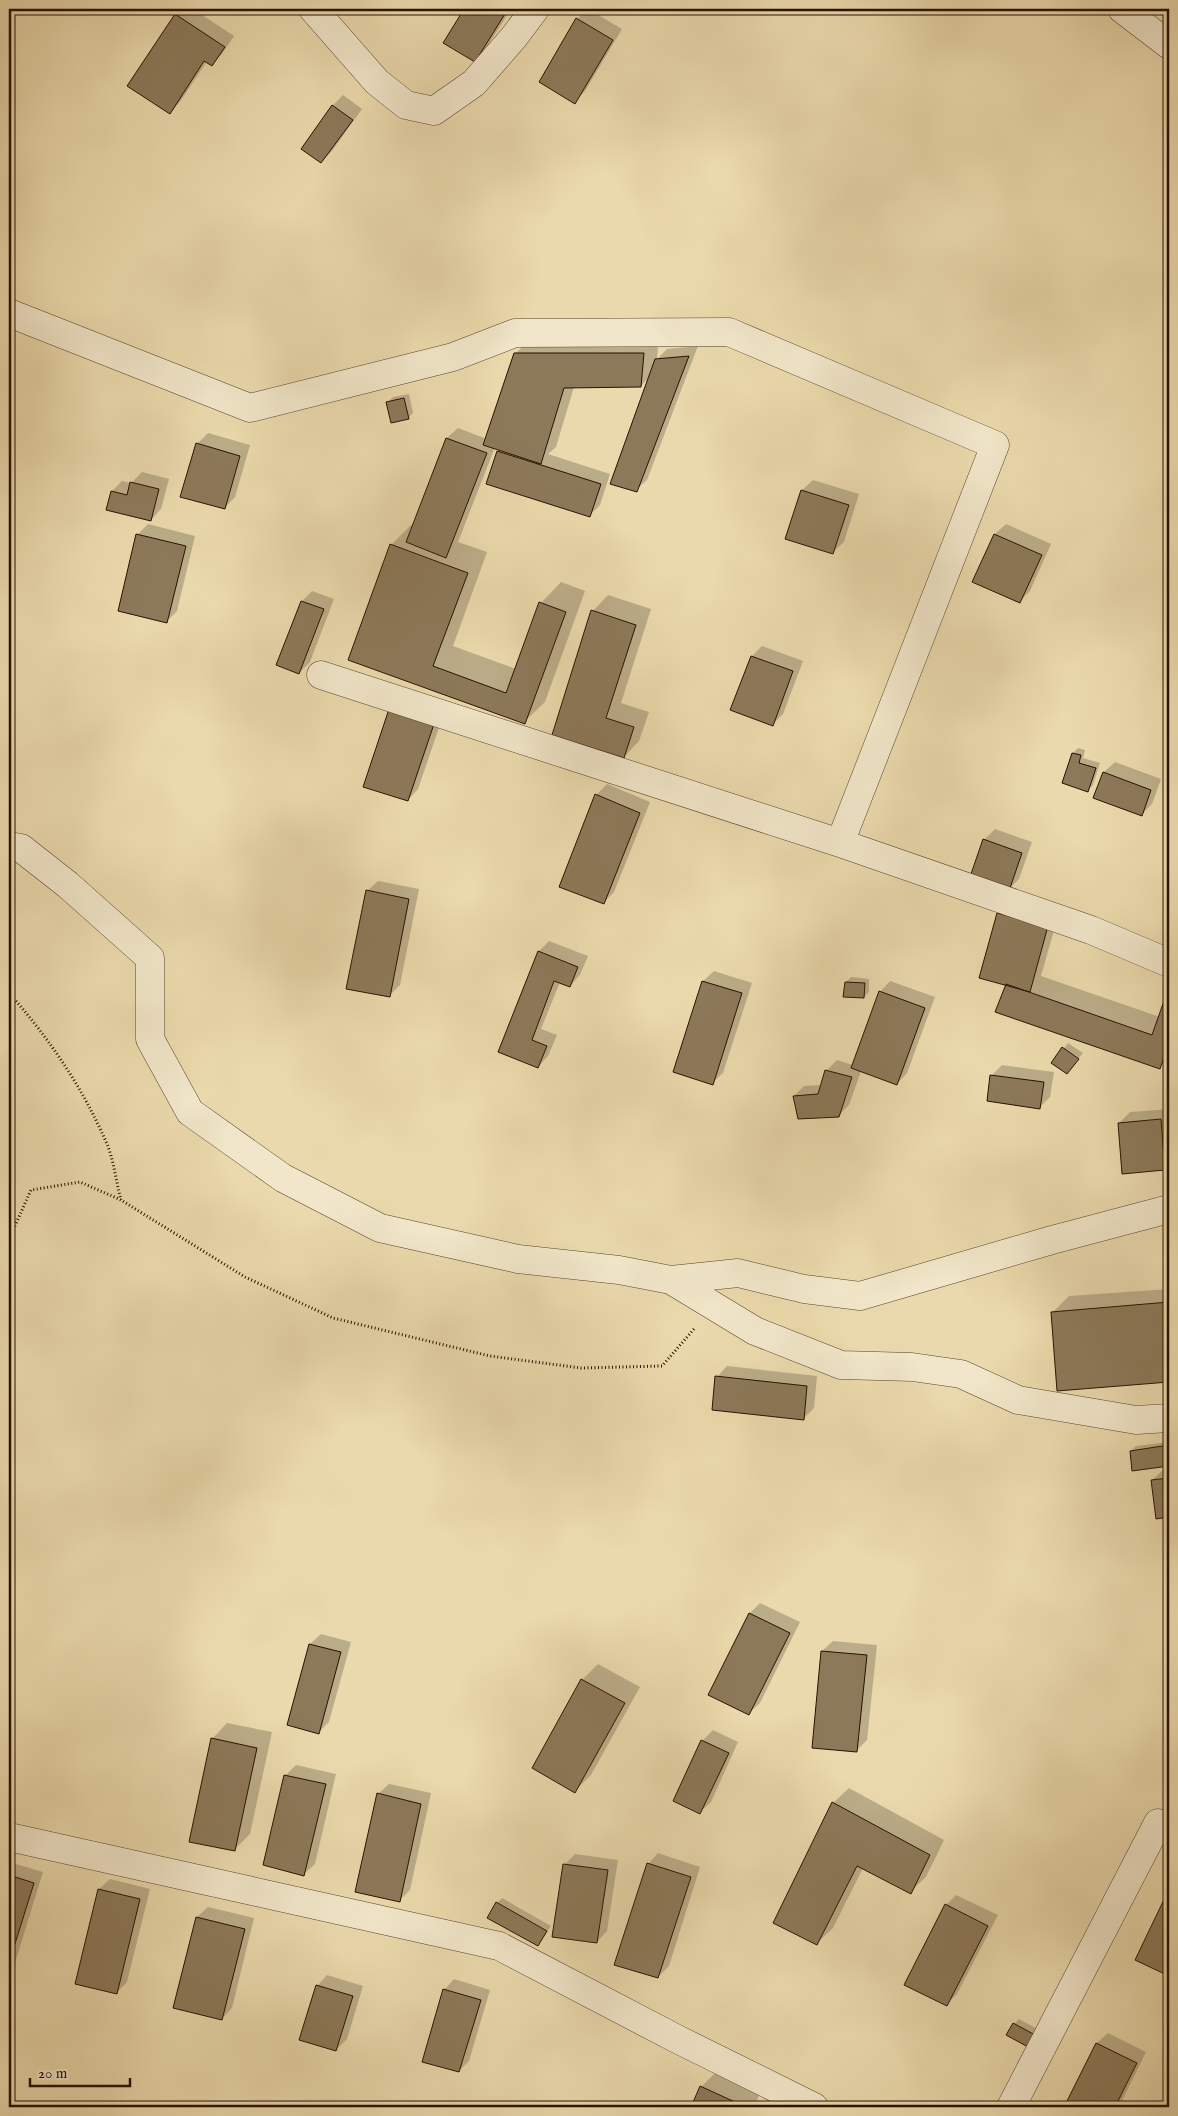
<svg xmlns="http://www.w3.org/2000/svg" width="1178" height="2116" font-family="'IM FELL English',serif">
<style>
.shadow{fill:#0003}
.building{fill:#8c7959;stroke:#271100}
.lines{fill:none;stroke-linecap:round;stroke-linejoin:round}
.minor-casing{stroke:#58432b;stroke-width:29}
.path{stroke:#271100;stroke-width:3;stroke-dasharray:1 2.5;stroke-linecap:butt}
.minor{stroke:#f1e6c9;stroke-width:28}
</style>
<rect width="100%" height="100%" fill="#ead9ac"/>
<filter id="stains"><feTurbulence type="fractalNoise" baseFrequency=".004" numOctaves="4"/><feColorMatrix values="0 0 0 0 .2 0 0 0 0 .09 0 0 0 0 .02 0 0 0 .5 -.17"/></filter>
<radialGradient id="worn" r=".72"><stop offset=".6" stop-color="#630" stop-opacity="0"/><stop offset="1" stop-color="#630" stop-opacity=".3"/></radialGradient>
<path class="shadow" d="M182,9H193L234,36L222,54L212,64L207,61L180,102L170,112L176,15Z
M466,9H511L485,50L474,61L445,42Z
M588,9L622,29L585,91L575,102L577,19Z
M343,95L362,109L332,151L321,162L332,106Z
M659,337L657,359L667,349L698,346L647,480L636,490L651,375L641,386L574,387L556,447L548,454L610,474L600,505L590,515L498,452L501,449L495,447L458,542L487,552L453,646L516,669L541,603L561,582L585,591L545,702L524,722L349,659L391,545L411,525H413L447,438L458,428L487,439L515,354L531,338Z
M409,394L413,413L408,418L388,402L393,397Z
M208,433L250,445L235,497L224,508L197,444Z
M142,472L169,479L161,509L151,520L112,491L122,481L131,483Z
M813,480L859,494L844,542L833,552L802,490Z
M148,524L195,536L177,611L167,621L137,535Z
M1006,524L1051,544L1030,591L1019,602L974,581L995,534Z
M312,591L334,599L310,662L299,673L277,664L302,601Z
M608,595L651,609L621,703L649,712L639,741L624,757L553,734L593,611Z
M762,646L803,661L783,714L772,725L752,656Z
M444,713L418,789L408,800L365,786Z
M1078,748L1085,750L1083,758L1100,763L1093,785L1088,790L1073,753Z
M1115,762L1161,779L1152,804L1141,815L1095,797L1104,772Z
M607,784L650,802L614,892L603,903L596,795Z
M995,829L1032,842L1019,879L1009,889L984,840Z
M378,881L419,889L400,985L389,996L367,891Z
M1009,903L1058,916L1041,976L1160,1017L1166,999L1169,996V1058L1159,1068L1007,984L981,977L998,913Z
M549,941L588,956L580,975L570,986L560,982L541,1029L557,1035L548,1056L538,1067L500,1052L539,951Z
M714,971L752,983L723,1073L712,1083L674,1071L703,981Z
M851,977L869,979V992L864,997L846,982Z
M890,981L935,997L907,1073L897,1084L861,1071L849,1105L838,1116L794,1096L804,1086L822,1085L826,1071L837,1060L853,1065L880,992Z
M1068,1043L1083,1053L1067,1073L1053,1062Z
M1002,1065L1054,1072L1050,1097L1040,1107L992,1075Z
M1169,1109V1165L1165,1169L1119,1123L1130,1112Z
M1169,1289V1381L1058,1390L1053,1312L1069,1296Z
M727,1366L817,1376L814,1408L803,1419L717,1377Z
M1169,1442V1464L1133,1470L1131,1451L1136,1446Z
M1169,1469V1516L1157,1518L1152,1480L1163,1470Z
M760,1603L800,1622L760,1703L749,1713L710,1694L750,1613Z
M321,1634L351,1642L329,1722L319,1732L310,1644Z
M833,1641L877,1645L867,1740L857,1750L822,1651Z
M598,1664L640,1687L591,1775L575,1791L533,1768L582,1680Z
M227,1723L272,1732L250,1834L234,1850L212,1739Z
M713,1730L738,1742L711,1802L700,1812L702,1741Z
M296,1765L336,1774L315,1864L304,1874L286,1775Z
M389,1784L431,1793L410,1890L399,1901L378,1794Z
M849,1788L944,1840L926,1877L910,1892L863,1868L833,1928L817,1943L833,1803Z
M658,1853L700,1867L669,1966L658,1977L648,1864Z
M575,1854L618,1860L607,1931L597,1942L564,1865Z
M9,1862L43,1872L15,1963L9,1970Z
M110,1879L150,1889L127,1982L116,1993L99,1889Z
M1169,1892V1975L1137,1959Z
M956,1895L998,1915L957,1994L947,2004L946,1905Z
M502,1898L551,1926L538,1945L497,1903Z
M208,1907L254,1918L232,2008L222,2019L197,1917Z
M327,1975L363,1986L347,2039L336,2050L317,1986Z
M454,1979L490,1990L469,2061L459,2071L444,1990Z
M1019,2019L1041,2031L1035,2041L1014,2024Z
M1108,2033L1146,2052L1119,2107H1066L1097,2043Z
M717,2071L761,2091L754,2107H692L701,2087Z"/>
<path class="building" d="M464,9H508L475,62L443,43Z
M175,14L225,47L212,66L204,61L170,114L127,86Z
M576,18L613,40L575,104L539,82Z
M332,105L353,120L321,163L301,149Z
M514,353H644L641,387L564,388L541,464L483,445Z
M689,356L637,492L610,484L655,359Z
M404,398L409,419L391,423L386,402Z
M446,438L487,453L446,558L406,542Z
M196,443L240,456L225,509L180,497Z
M497,451L601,484L590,517L486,484Z
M130,482L159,489L151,521L106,510L111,491L127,495Z
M801,490L849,505L833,554L785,539Z
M136,534L186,546L167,623L118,611Z
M994,534L1042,555L1020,603L972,582Z
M390,544L468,573L433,666L506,693L539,602L566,612L525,724L348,660Z
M301,601L324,609L299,674L276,665Z
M591,610L636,625L606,718L634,727L624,758L552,735Z
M751,656L793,671L773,726L730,710Z
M389,709L434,724L408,801L363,787Z
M1072,753L1081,755L1079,763L1096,768L1088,792L1062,783Z
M1103,772L1151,790L1142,816L1093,798Z
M595,794L640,813L604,904L559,887Z
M983,839L1022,853L1009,891L970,877Z
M366,890L409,899L390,997L346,989Z
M997,913L1048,926L1030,992L979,978Z
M538,951L578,967L570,987L554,981L532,1040L547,1046L538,1068L498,1052Z
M702,981L742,993L713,1085L673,1072Z
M845,982L865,983L864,998L843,997Z
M1006,984L1152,1035L1165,998L1169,1000V1042L1160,1069L995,1012Z
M879,991L925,1008L897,1085L851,1068Z
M1062,1047L1079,1059L1067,1074L1051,1063Z
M825,1070L852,1077L839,1117L798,1119L793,1096L818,1094Z
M990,1075L1044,1082L1040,1109L987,1101Z
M1161,1119L1165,1170L1122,1174L1118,1123Z
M1169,1302V1382L1057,1391L1051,1312Z
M715,1376L807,1386L804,1420L712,1410Z
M1169,1445V1466L1132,1471L1130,1451Z
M1169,1478V1517L1156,1519L1151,1480Z
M749,1613L790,1633L749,1715L708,1695Z
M309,1644L341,1652L319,1734L287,1725Z
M821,1651L867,1655L857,1752L812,1748Z
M581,1679L625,1703L575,1793L532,1768Z
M211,1738L257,1748L235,1851L189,1842Z
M701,1740L729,1753L700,1814L673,1801Z
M284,1775L326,1784L304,1876L263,1865Z
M377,1793L421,1804L400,1902L355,1892Z
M832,1802L930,1855L911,1894L857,1866L817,1945L773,1923Z
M647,1863L691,1877L658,1978L614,1965Z
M563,1864L608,1870L597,1943L552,1937Z
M9,1875L34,1883L9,1963Z
M98,1889L140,1899L117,1994L75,1984Z
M1169,1889V1976L1135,1960Z
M496,1902L547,1931L538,1946L487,1918Z
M945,1904L988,1926L947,2006L904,1985Z
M196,1917L245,1929L222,2020L173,2008Z
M316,1985L353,1996L336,2051L299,2040Z
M443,1989L481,2000L459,2072L422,2062Z
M1013,2023L1037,2036L1030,2048L1006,2035Z
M1096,2043L1137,2063L1115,2107H1064Z
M700,2086L746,2107H691Z"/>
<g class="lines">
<defs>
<path id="minor" d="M313,9L377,82L406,105L434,111L474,83L514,37L535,9
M1122,9L1169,45
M9,313L250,408L453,357L515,333L729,332L995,445L840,843
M321,675L840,843L1091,930L1169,963
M9,846L21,848L68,885L150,958V1039L190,1112L283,1178L380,1228L518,1259L619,1270L671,1280L755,1331L841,1365L912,1367L961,1374L1018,1400L1136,1420L1169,1418
M671,1280L738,1273L804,1289L860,1296L1052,1240L1169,1209
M9,1837L499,1946L677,2039L814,2107
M1011,2107L1158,1823L1169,1829"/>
</defs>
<use href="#minor" class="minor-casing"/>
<path class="path" d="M9,993C49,1038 83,1088 107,1144C114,1161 116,1182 121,1200
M9,1239L31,1190L80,1182L121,1200L245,1277L333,1318L490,1356L581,1368L662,1366L694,1329"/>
<use href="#minor" class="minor"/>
</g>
<rect width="1178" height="2116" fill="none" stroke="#ead9ac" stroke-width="30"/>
<rect x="10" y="10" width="1158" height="2096" fill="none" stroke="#271100" stroke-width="2.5"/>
<rect x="15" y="15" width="1148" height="2086" fill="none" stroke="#271100"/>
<path d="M30 2078v8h100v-8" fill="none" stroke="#271100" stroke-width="2.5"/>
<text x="38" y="2078" font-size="15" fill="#271100" stroke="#f1e6c9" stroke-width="4" paint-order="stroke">20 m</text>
<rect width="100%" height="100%" filter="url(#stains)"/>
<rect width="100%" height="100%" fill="url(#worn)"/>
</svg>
